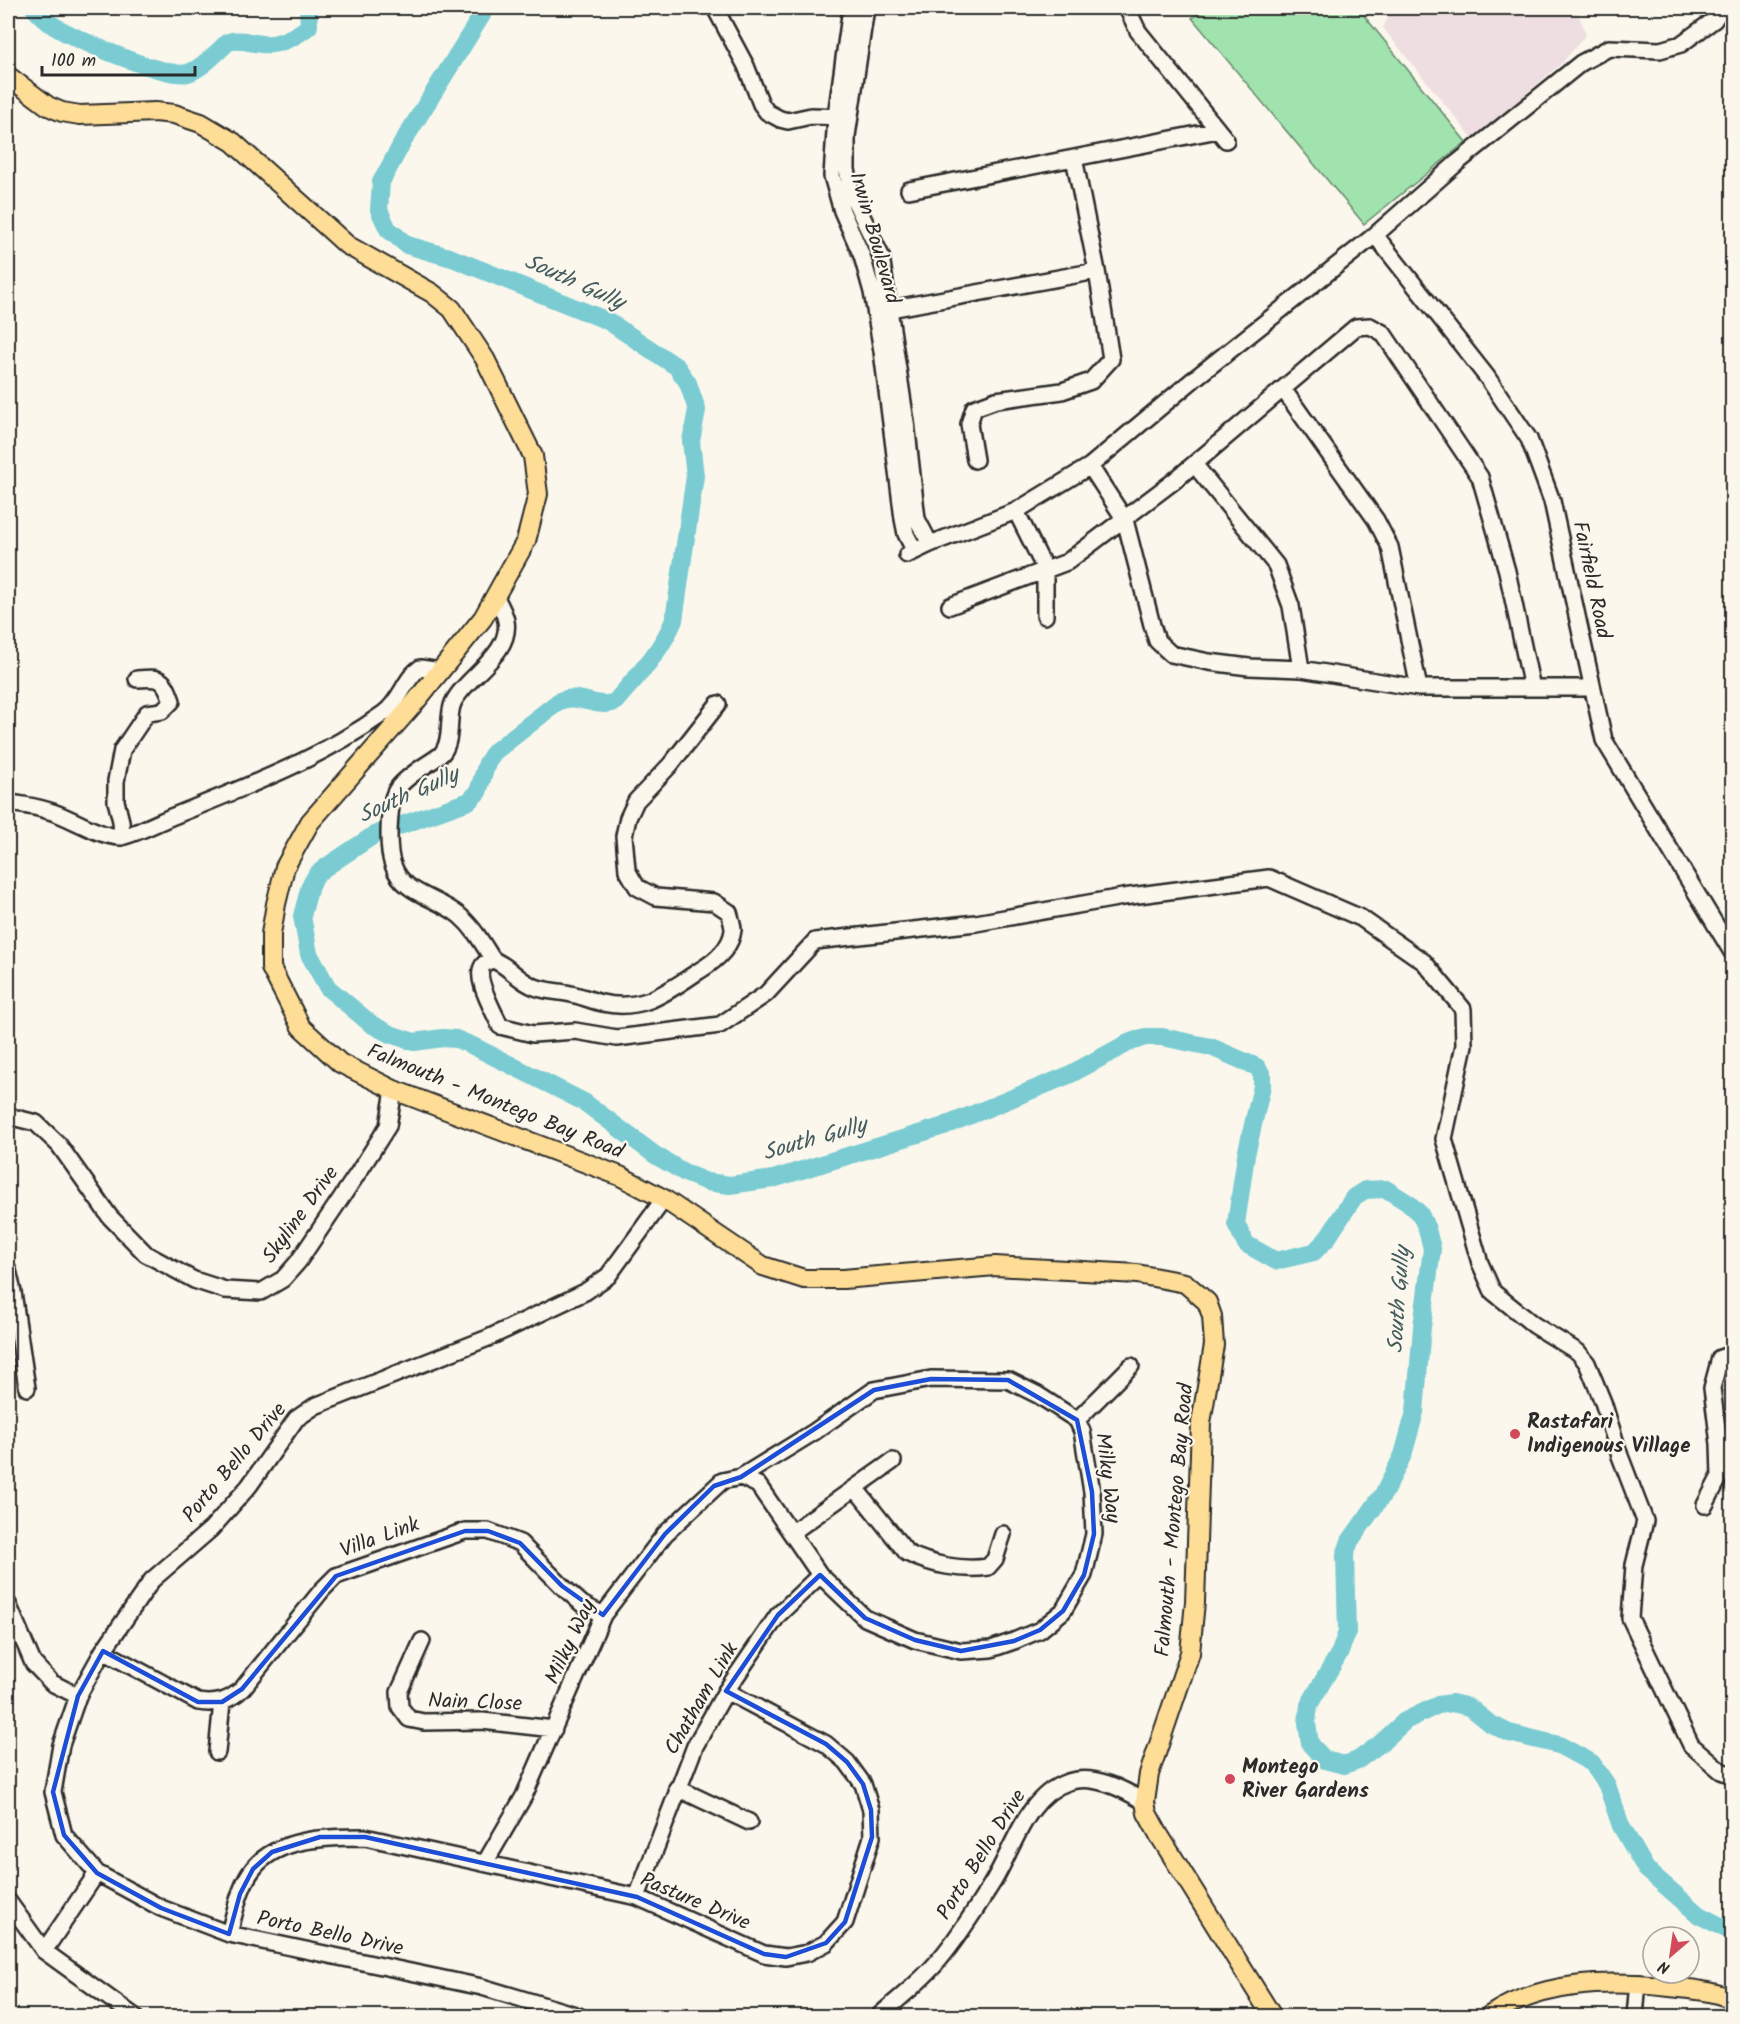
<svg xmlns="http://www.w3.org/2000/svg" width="1740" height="2024" font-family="Kalam,sans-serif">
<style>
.built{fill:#eedee1}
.green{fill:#a0e3ae;stroke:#66876c;stroke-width:1.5}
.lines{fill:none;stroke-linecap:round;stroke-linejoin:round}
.river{stroke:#7acbd2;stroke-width:18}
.minor-casing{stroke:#2b2b2b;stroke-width:20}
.major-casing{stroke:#2b2b2b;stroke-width:22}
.minor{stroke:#fbf7ec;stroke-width:15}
.major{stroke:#fedd96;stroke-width:18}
.marked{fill:none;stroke:#1d4ed8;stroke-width:4.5;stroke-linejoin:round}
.poi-dot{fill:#d1495b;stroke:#fbf7ec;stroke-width:2}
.labels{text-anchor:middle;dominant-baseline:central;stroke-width:4.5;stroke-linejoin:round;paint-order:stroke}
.street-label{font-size:21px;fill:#2b2b2b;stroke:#fbf7ec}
.poi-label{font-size:21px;font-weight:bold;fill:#2b2b2b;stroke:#fbf7ec;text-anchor:start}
.water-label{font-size:22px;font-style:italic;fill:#435b5d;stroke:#fbf7ec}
</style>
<rect width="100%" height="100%" fill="#fbf7ec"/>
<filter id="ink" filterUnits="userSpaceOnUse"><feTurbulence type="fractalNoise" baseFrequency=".0167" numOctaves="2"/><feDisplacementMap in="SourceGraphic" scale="12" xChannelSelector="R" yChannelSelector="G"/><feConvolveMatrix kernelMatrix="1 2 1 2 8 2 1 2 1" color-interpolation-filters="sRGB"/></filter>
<g filter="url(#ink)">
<path class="built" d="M1393,8H1576L1586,34L1563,62L1473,139L1383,28Z"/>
<path class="green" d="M1208,8H1358L1466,142L1364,224L1192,18Z"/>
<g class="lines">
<path class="river" d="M34,8C40,15 46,21 54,26C75,39 166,79 188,73C203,68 217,52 228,42C243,37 255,46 271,44C283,43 300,34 309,26L308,8
M484,8L482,15L404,140L381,182L379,210L388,229L407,245L452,258L608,321L677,367L688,383L697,410L691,441L695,476L674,620C661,652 637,676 615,702C597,710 576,691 558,702L494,752L487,763L478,792L469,801L374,835L326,867L317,874L310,886L302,916L309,954L328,988L371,1024L390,1034L414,1042L443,1038L456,1039L471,1045L584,1102L655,1155L687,1174L707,1182L730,1185L773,1179L944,1126L1069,1075L1128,1043L1145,1037H1162L1211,1047L1257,1067L1262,1075V1086L1246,1155L1236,1224L1246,1244L1276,1261L1314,1252L1326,1240L1354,1197L1365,1190L1386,1189L1408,1203L1420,1214L1427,1229L1432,1249L1422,1327L1415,1412L1403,1455L1384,1493L1350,1541L1345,1555L1347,1632L1340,1652L1309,1705L1307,1723L1310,1744L1325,1760L1344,1765L1358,1760L1381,1743L1405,1721L1438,1705L1452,1703L1469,1707L1489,1723L1509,1733L1559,1745L1592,1763L1607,1785L1621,1826L1646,1869L1699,1915L1732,1932"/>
<defs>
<path id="minor" d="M715,8L746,66L761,104L767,112L780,119L788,121L811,116L847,117
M851,8L836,116L832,176L842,211L862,256L872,292L882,351L903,519L906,534L914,550
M866,8L847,136V169L851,193L881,256L906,422L917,519L930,544
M1127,8L1138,31L1226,140
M909,190L1218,130
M1375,235L1487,377L1529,439L1552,501L1604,740L1732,952
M890,309L1097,271
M1283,389L1376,520L1390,547L1419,688
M975,460L969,424L974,408L996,400L1062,391L1091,381L1111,359L1097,271L1074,158
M1194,464L1276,565L1291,606L1301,669
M1090,466L1125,520L1152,625L1157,641L1171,654L1209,662L1249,667L1301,669L1419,688H1592
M1016,511L1045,569V616
M907,555L930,544L1016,511L1090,466L1194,379L1375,235L1457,163L1581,63L1609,48L1660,50L1681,44L1714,20L1722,8
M950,606L1067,562L1174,481L1356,327L1370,326L1383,333L1480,477L1507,571L1532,688
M718,704L671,764L636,801L628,818L624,836L627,870L637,887L656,897L714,902L729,912C730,917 733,924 733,930C731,949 714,962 699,971C666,992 644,1012 602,1003C593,1001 584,997 575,995C562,991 547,992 535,987C518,981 508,965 493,960C490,961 486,962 484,964C472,976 495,1013 500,1026L533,1034L575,1031L617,1038L720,1025L766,994L815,941L976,923L1123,897L1269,878L1361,918L1424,962L1463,1009L1464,1045L1444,1139L1480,1263L1493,1292L1534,1325L1578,1352L1587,1363L1603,1402L1620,1456L1645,1521L1634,1565L1630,1618L1691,1745L1721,1771L1732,1775
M8,803C27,805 46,808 65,817C82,824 101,836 120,837C129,837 161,821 171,817C245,787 319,760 384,713C400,702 405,678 420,668L441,671
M122,837L121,821L116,801V781L122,750L147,713L162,711L172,701C164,678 161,677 137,679
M493,960C483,944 474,928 460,916C438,897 403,895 393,865C387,850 388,808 395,793C398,785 410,776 417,771C423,766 440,757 443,752C453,738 447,717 453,703C465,677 512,654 506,621C505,613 499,603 495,596
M8,1116L36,1123L59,1145L110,1217L146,1254L194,1280L225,1290L261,1292L283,1279L298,1262L360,1170L388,1126L394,1090
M8,1270L13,1292L27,1388
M1077,1420L1131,1366
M855,1488L907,1553C931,1565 962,1571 988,1567L995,1559L1003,1534
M1705,1505L1720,1476L1719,1444L1712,1388L1720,1358L1732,1354
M791,1533L893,1461
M8,1604L33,1663L52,1683L78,1696
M422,1641L399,1692L400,1707L409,1719L424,1722L482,1721L554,1729
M103,1651L198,1702C216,1705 229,1701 242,1689L322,1590L336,1576L465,1531H488L520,1543L562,1586L582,1604L603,1615
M217,1752L222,1702
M677,1788L749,1822
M485,1863L524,1796L603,1615L665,1534L722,1481L741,1477L758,1485L820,1575L865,1618L915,1640L961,1651L991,1649L1014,1641L1040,1630L1063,1611L1084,1575L1094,1534L1092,1492L1082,1431L1077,1420L1038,1395L1008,1380L931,1379L874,1390L814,1432L741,1477
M637,1897L695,1746L726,1691L778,1615L820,1575
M8,1901L44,1951L134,2016
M229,1934C235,1912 239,1887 253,1869C278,1837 329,1837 365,1837L637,1897L764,1954L786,1957L807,1953L826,1943L845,1922L872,1837L871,1810L863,1784L847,1762L826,1744L726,1691
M44,1951L97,1873
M579,2016L482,1987L229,1934L161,1908L97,1873L64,1835L53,1792L61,1745L78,1696L103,1651L152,1580L211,1529L249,1486L296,1419L315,1406L488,1338L585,1292L608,1276L664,1199
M879,2016C899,1998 922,1981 939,1960C957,1939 976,1909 991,1885C1013,1851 1025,1796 1068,1782C1093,1773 1123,1789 1145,1802
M1635,2016L1638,1983"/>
<path id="major" d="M8,76L48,106L62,112L80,115L155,112L174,114L201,123L233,142L347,245L432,293L452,309L485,359L533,456L538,494L526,541L483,618L412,706L310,822L285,867L276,904L271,934V968L301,1027L340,1063L394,1090L620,1176L664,1199L763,1266L804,1279H843L995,1266L1137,1274L1185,1283L1207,1302L1212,1316L1214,1345L1201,1423L1195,1602L1190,1653L1149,1774L1145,1802L1147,1813L1159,1835L1272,2016
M1489,2016C1542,1981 1608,1980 1670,1987C1692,1989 1712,1991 1732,1999"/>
</defs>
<use href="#minor" class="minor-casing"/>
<use href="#major" class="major-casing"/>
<use href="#minor" class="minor"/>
<use href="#major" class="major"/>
</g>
</g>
<path class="marked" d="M931,1379L1008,1380L1077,1420L1092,1492L1094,1534L1084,1575L1063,1611L1040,1630L1014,1641L961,1651L915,1640L865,1618L820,1575L778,1615L726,1691L826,1744L847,1762L863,1784L871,1810L872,1837L845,1922L826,1943L786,1957L764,1954L637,1897L365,1837H320L272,1852L253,1869L240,1894L229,1934L161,1908L97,1873L64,1835L53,1792L78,1696L103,1651L198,1702H222L242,1689L336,1576L465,1531H488L520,1543L562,1586L603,1615L665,1534L714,1486L741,1477L874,1390Z"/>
<g class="poi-dot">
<circle cx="1515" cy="1434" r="6"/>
<circle cx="1230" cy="1779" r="6"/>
</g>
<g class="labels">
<g class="street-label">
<text transform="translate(874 238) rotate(74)">Irwin Boulevard</text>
<text transform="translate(1591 580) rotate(78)">Fairfield Road</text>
<text transform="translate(495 1102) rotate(22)">Falmouth - Montego Bay Road</text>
<text transform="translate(301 1215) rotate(-54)">Skyline Drive</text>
<text transform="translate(235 1463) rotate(-50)">Porto Bello Drive</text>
<text transform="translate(1107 1478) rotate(83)">Milky Way</text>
<text transform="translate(1175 1520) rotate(-85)">Falmouth - Montego Bay Road</text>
<text transform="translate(380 1538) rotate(-20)">Villa Link</text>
<text transform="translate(571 1642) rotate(-65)">Milky Way</text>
<text transform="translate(702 1699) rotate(-60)">Chatham Link</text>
<text transform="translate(475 1703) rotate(2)">Nain Close</text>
<text transform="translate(982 1855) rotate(-58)">Porto Bello Drive</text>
<text transform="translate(695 1902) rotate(23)">Pasture Drive</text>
<text transform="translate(330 1934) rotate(12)">Porto Bello Drive</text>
</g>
<g class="poi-label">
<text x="1527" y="1422">Rastafari<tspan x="1527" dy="24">Indigenous Village</tspan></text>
<text x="1242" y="1767">Montego<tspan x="1242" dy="24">River Gardens</tspan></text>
</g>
<g class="water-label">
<text transform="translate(574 283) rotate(24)">South Gully</text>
<text transform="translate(409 796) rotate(-24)">South Gully</text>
<text transform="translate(815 1140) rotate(-16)">South Gully</text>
<text transform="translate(1400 1300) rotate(-86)">South Gully</text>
</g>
</g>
<rect width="1740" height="2024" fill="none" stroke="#fbf7ec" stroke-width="30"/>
<rect x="15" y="15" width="1710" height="1994" fill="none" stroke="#2b2b2b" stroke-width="2" filter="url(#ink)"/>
<g transform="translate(1671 1955) rotate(209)"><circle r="28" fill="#fbf7ec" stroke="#a8a59f" stroke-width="1.5"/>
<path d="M0-4.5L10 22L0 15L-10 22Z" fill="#d1495b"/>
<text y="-9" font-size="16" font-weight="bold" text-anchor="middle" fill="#2b2b2b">N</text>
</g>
<path d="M42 66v9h153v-9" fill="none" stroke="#2b2b2b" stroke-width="3"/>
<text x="51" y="66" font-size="18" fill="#2b2b2b" stroke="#fbf7ec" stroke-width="4.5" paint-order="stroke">100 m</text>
</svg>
